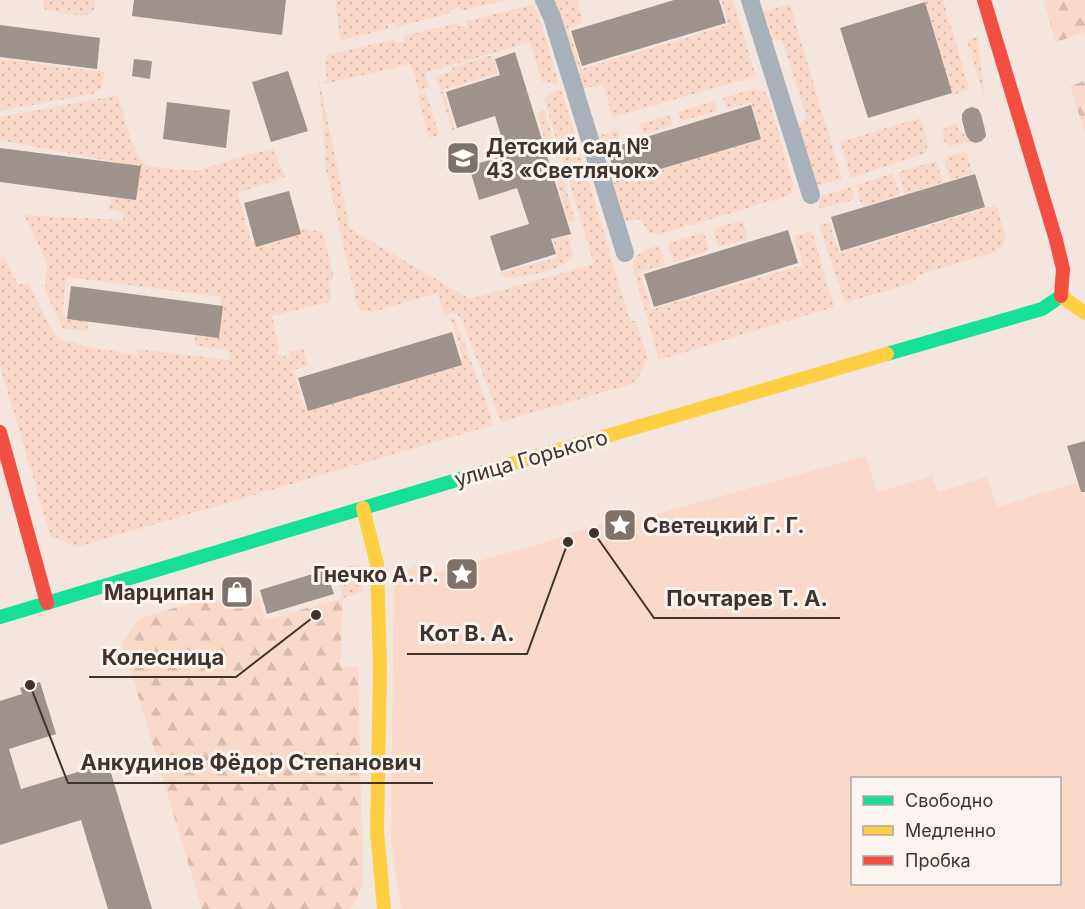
<svg xmlns="http://www.w3.org/2000/svg" width="1085" height="909" font-family="Inter,sans-serif">
<style>
.grass{fill:url(#grass-dots)}
.forest{fill:url(#forest-firs)}
.park{fill:#fad9c8;fill-rule:evenodd}
.building{fill:#9d928c}
.lines{fill:none;stroke-linecap:round;stroke-linejoin:round}
.street{stroke:#a8b0b9;stroke-width:18}
.fast{stroke:#16e098;stroke-width:14}
.slow{stroke:#ffcf43;stroke-width:14}
.jam{stroke:#f24e42;stroke-width:14}
.labels{text-anchor:middle;dominant-baseline:central;stroke-width:6;stroke-linejoin:round;paint-order:stroke}
.poi-label{font-size:21px;font-weight:bold;fill:#3f332d;stroke:#fbf4f1;text-anchor:start}
.street-label{font-size:21px;fill:#3f332d;stroke:#fbf4f1}
.leader{fill:none;stroke:#3f332d;stroke-width:2}
.callout-dot{fill:#3f332d;stroke:#fbf4f1;stroke-width:2}
.callout-label{font-size:22px;text-anchor:middle;font-weight:bold;fill:#3f332d;stroke:#fbf4f1;stroke-width:6;stroke-linejoin:round;paint-order:stroke}
</style>
<defs>
<pattern id="grass-dots" width="8" height="8" patternUnits="userSpaceOnUse" patternTransform="scale(1.5)"><rect width="8" height="8" fill="#fad9c8"/><path d="M2 2h.1M6 6h.1" fill="none" stroke="#d7bbac" stroke-width="1.8" stroke-linecap="round"/></pattern>
<pattern id="forest-firs" width="22" height="20" patternUnits="userSpaceOnUse" patternTransform="scale(1.5)"><rect width="22" height="20" fill="#fad9c8"/><path d="M5 1l3.5 6h-7zM16 11l3.5 6h-7z" fill="#d7bbac"/></pattern>
</defs>
<rect width="100%" height="100%" fill="#f4e6de"/>
<path class="grass" d="M44,0H95V8L91,13L83,16L46,10L43,6Z
M335,0H505L460,11L459,7L451,9V13L397,27L395,23L388,24V29L342,40L340,38Z
M552,0H577L583,23L568,28L582,69L728,25L721,0H733L756,76L613,117L603,84L582,89Z
M923,0H943L969,88L968,90L952,95Z
M790,4L842,179L816,186L797,124L807,118L782,40L773,41L767,37L772,36L766,17L762,18L760,13Z
M532,5L538,13L559,84L542,82L530,42L425,73L429,88L419,91L411,64L324,84L323,82L327,81L325,58L327,55L395,39L396,43L404,41L403,36L458,23L459,27L467,25L466,21Z
M977,37L985,97H984L967,40Z
M492,55L498,73L443,90L455,129L452,130L436,76L453,71L452,67Z
M0,59L105,72L101,88L93,94L0,111Z
M318,75L350,229L470,299L594,264L544,99L556,90L561,89L630,321H636L648,358L635,383L501,422L461,318L455,313L444,315L438,293L372,312L361,311L357,305L325,164L324,131Z
M753,89L764,91L768,97L793,184L792,193L787,196L658,235L649,233L641,219L623,222L595,139L602,135L618,130L620,139L603,145L615,183L762,139L751,102L727,109L723,98Z
M426,92L439,135L429,138L417,95Z
M118,95C124,115 132,153 147,166L196,171L246,155L273,149L285,177L238,193L251,243L302,229L323,232L334,278L328,282C330,289 333,296 329,302L272,316L279,347L277,353L288,358L290,352L303,348L308,366L293,370L304,407L463,358L452,321L447,322L446,320L454,318L486,400L493,425L77,547L54,537L51,538L0,366V258L4,256L18,285L28,283L54,334L61,340L77,343L78,345L137,355V349L229,360V350L195,346V333L217,336L221,297L67,277L62,316L89,320L87,331L63,329L45,290L47,263L24,215L123,220V213L109,209L111,195L141,167L0,140V117Z
M714,101L717,111L681,121L678,112Z
M545,111L556,150L548,152L537,113Z
M669,115L673,125L643,134L640,124Z
M920,118L928,143L926,153L851,178L840,142Z
M957,123L959,131L966,134L969,142L950,146C942,141 940,135 946,127Z
M966,151L973,173L950,180L944,158Z
M558,161L575,220L569,222L551,163Z
M936,161L943,182L905,194L898,172Z
M893,173L900,195L862,207L856,185Z
M851,187L855,199L820,209L818,202L822,196Z
M993,206L997,208C1001,223 1011,239 998,251L919,275L912,283L845,303L819,225L829,222L839,253Z
M743,220L748,239L718,247L713,229Z
M812,231L834,307L659,360L633,268C634,251 646,250 659,245L665,264L640,273L652,309L803,265L794,236Z
M704,232L709,251L673,262L668,243Z
M568,236L573,256C558,273 532,274 511,278H506L501,273L558,257L553,240Z
M359,564L362,569V592L343,598L336,570Z"/>
<path class="forest" d="M1043,0H1085V32L1056,42Z
M1085,81V133L1070,86Z
M258,598L265,620L343,598L340,666L358,667L363,883L354,905L350,909H202L122,642L140,618L191,603Z"/>
<path class="park" d="M866,456L877,492L932,476L938,492L987,477L997,507L1085,480V909H401L391,841L394,574L424,563L437,573L439,572L539,544L627,515L638,519ZM852,778H1060V884H852Z"/>
<path class="building" d="M134,0H286L282,35L132,16Z
M674,0H719L726,23L582,66L571,31Z
M925,2L952,93L868,118L840,28Z
M0,25L100,38L97,69L0,57Z
M515,52L571,234L551,239L556,254L501,271L490,236L529,224L517,188L479,200L469,166L507,155L495,116L457,128L446,92L500,75L495,59Z
M134,59L152,61L150,79L132,76Z
M288,71L308,131L271,142L252,82Z
M167,102L230,110L226,148L163,139Z
M751,105L761,139L617,182L607,149Z
M972,107L978,109L981,114L985,130L986,136L982,141L976,143L970,141L966,135L962,120V114L966,109Z
M0,148L141,166L136,200L0,182Z
M975,174L985,207L841,251L831,217Z
M289,191L301,234L256,247L244,203Z
M788,230L798,263L654,307L644,274Z
M71,286L223,306L219,338L67,319Z
M452,332L462,365L308,411L298,378Z
M1085,441V492H1081L1067,446Z
M326,570L334,594L267,614L260,590Z
M40,682L56,734L9,749L21,789L108,763L152,909H108L81,820L0,845V701L22,694L20,688Z"/>
<g class="lines">
<path class="street" d="M544,0L552,17L625,253
M750,0L811,195"/>
<path class="fast" d="M887,354L1042,309L1061,296
M0,617L490,470"/>
<path class="slow" d="M1061,296L1085,313
M490,470L887,354
M363,508L377,564L380,669L377,831L384,909"/>
<path class="jam" d="M984,0L1056,240L1063,269L1061,296
M0,432L47,603"/>
</g>
<defs>
<symbol id="school-square" viewBox="-11 -11 22 22"><rect x="-9" y="-9" width="18" height="18" rx="4" fill="#7e726b" stroke="#fbf4f1"/><path d="M0-5L7-2L0 1L-7-2ZM-4 1L0 2.5L4 1V4Q0 6-4 4Z" fill="#fff"/></symbol>
<symbol id="sight-square" viewBox="-11 -11 22 22"><rect x="-9" y="-9" width="18" height="18" rx="4" fill="#7e726b" stroke="#fbf4f1"/><path d="M0-6L1.8-2.2L6-1.7L2.9 1.2L3.7 5.4L0 3.3L-3.7 5.4L-2.9 1.2L-6-1.7L-1.8-2.2Z" fill="#fff"/></symbol>
<symbol id="shop-square" viewBox="-11 -11 22 22"><rect x="-9" y="-9" width="18" height="18" rx="4" fill="#7e726b" stroke="#fbf4f1"/><path d="M-5-2.5h2.3a2.7 3.5 0 0 1 5.4 0H5L5.5 6h-11ZM-1.5-2.5h3a1.5 2.3 0 0 0-3 0Z" fill="#fff"/></symbol>
</defs>
<g fill-rule="evenodd">
<use href="#school-square" x="444" y="139" width="38" height="38"/>
<use href="#sight-square" x="601" y="506" width="38" height="38"/>
<use href="#sight-square" x="443" y="555" width="38" height="38"/>
<use href="#shop-square" x="218" y="573" width="38" height="38"/>
</g>
<g class="labels">
<g class="poi-label">
<text x="486" y="146">Детский сад №<tspan x="486" dy="24">43 «Светлячок»</tspan></text>
<text x="643" y="525">Светецкий Г. Г.</text>
<text x="439" y="574" text-anchor="end">Гнечко А. Р.</text>
<text x="214" y="592" text-anchor="end">Марципан</text>
</g>
<g class="street-label">
<text transform="translate(531 458) rotate(-16)">улица Горького</text>
</g>
</g>
<path class="leader" d="M594 533L654 618H840M568 542L527 654H407M316 615L236 677H89M30 685L68 783H433"/>
<g class="callout-dot">
<circle cx="594" cy="533" r="6"/>
<circle cx="568" cy="542" r="6"/>
<circle cx="316" cy="615" r="6"/>
<circle cx="30" cy="685" r="6"/>
</g>
<g class="callout-label">
<text x="747" y="606">Почтарев Т. А.</text>
<text x="467" y="641">Кот В. А.</text>
<text x="163" y="665">Колесница</text>
<text x="251" y="770">Анкудинов Фёдор Степанович</text>
</g>
<rect x="851" y="777" width="210" height="108" fill="#fbf4f1" stroke="#b0a7a3" stroke-width="1.5"/>
<rect x="863" y="796" width="30" height="9" fill="#16e098" stroke="#b0a7a3" stroke-width="1.5"/>
<text x="905" y="807" font-size="18" fill="#3f332d">Свободно</text>
<rect x="863" y="826" width="30" height="9" fill="#ffcf43" stroke="#b0a7a3" stroke-width="1.5"/>
<text x="905" y="837" font-size="18" fill="#3f332d">Медленно</text>
<rect x="863" y="856" width="30" height="9" fill="#f24e42" stroke="#b0a7a3" stroke-width="1.5"/>
<text x="905" y="867" font-size="18" fill="#3f332d">Пробка</text>
</svg>
